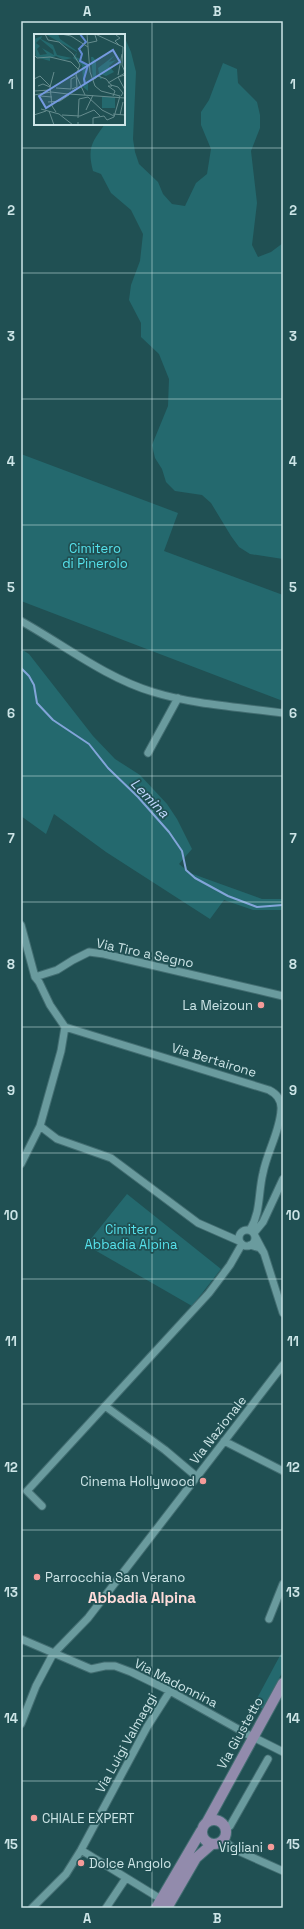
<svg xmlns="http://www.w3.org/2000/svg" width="304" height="1929" font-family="'Space Grotesk',sans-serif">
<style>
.green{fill:#24696e}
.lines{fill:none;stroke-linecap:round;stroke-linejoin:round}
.stream{stroke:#82a5d9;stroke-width:2}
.minor-casing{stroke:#426d71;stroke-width:9}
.major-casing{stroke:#426d71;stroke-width:12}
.minor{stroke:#6a9b9e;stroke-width:7}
.major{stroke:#928bac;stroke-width:10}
.grid{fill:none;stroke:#cde5e7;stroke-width:1;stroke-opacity:0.55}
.poi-dot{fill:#f59b99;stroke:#205053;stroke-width:1.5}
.labels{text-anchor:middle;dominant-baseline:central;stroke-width:3.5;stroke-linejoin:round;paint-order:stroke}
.park-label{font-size:13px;fill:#56e2ec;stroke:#205053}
.street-label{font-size:13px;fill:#cde5e7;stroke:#205053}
.poi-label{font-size:13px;fill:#cde5e7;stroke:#205053;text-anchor:end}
.water-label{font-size:14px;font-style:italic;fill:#c1d8ff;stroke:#205053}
.quarter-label{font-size:15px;font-weight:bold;fill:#fedbd9;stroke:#205053}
.inset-river{fill:none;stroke:#628ad3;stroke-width:2}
.inset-road{fill:none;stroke:#658c8e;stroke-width:1}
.view{fill:#759ae0;fill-opacity:0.15;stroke:#759ae0;stroke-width:2}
.inset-edge{fill:none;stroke:#cde5e7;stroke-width:2}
.neatline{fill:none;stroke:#cde5e7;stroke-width:1.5}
.grid-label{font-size:13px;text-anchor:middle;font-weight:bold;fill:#cde5e7}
</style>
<rect width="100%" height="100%" fill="#205053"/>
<path class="green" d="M124,36L131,52L136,72L133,139L135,152L139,164L158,182L163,194L172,204L185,206L196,183L207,174L211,149L201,125V112L209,100L223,63L237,69L238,83L257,102L260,115V128L251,151L257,203L252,245L258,257L271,252L283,243V559L250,554L239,547L231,536L211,503L202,495L175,491L166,482L162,469L155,458L152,445L168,406L169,379L159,354L141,337V323L129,300L131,285L140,261L143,234L131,210L111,193L101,174L93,171C87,148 92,142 105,124H124Z
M21,454L178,513L164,551L283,595V701L21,601Z
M21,649L29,654L93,736L115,759L140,775L167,804L177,819L192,849L179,864L190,873L262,899H283V910H253L224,900L210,919L106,852L54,814L46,834L21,816Z
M127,1194L221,1269L192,1306L86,1245Z
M283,1650V1671L263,1709L254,1704Z"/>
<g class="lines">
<path class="stream" d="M21,668L29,676L34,685L37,703L53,720L89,744L108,768L138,797L169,832L182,851L186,870L195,878L228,896L257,907L283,905"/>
<defs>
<path id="minor" d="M21,621C64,645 106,678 153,692C195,705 240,707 283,713
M148,753L178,698
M21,925L35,977L57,970L73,960L89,952L104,954L283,996
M35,977L39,982L50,1005L65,1027L269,1090C277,1094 282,1100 281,1110C280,1131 267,1152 263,1173C258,1193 261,1212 250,1230
M65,1027L61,1051L40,1126L57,1139L111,1158L198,1223L239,1241
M21,1164L40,1126
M239 1238a8 8 0 1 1 16 0a8 8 0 1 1-16 0Z
M254,1233L263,1222L283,1179
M250,1245L260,1248L264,1253L255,1236
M264,1253L283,1313
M105,1406L165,1450L197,1477
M224,1441L283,1471
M42,1506L27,1491L209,1293L230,1265L242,1244
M269,1619L283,1584
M21,1639L91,1669L105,1666H115L131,1672L170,1691L247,1734L283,1752
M21,1724L36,1686L53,1654L88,1618L283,1365
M226,1829L230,1826L268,1759
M223,1840L236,1850L283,1871
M81,1850L164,1901
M32,1908L66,1874L81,1850L147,1727L170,1691
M106,1908L126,1878"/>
<path id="major" d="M202 1832a12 12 0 1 1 24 0a12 12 0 1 1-24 0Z
M207,1822L283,1683
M156,1908L201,1831
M167,1908L196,1858L212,1844"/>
</defs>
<use href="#minor" class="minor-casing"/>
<use href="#major" class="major-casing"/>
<use href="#minor" class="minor"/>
<use href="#major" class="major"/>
</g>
<path class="grid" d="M152,21V1908M21,148H283M21,273H283M21,399H283M21,525H283M21,650H283M21,776H283M21,902H283M21,1027H283M21,1153H283M21,1279H283M21,1404H283M21,1530H283M21,1656H283M21,1781H283"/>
<g class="poi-dot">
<circle cx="261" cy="1005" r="4"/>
<circle cx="203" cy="1481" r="4"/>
<circle cx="37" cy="1577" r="4"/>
<circle cx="34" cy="1818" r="4"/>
<circle cx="271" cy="1847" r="4"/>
<circle cx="81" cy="1863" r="4"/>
</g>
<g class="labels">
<g class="park-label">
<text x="95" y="548">Cimitero<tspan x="95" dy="15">di Pinerolo</tspan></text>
<text x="131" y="1229">Cimitero<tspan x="131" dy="15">Abbadia Alpina</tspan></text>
</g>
<g class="street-label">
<text transform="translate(145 953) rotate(12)">Via Tiro a Segno</text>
<text transform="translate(214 1060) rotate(17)">Via Bertairone</text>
<text transform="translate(218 1430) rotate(-52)">Via Nazionale</text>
<text transform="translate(176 1683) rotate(27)">Via Madonnina</text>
<text transform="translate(240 1733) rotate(-61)">Via Giustetto</text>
<text transform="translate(126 1743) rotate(-61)">Via Luigi Valmaggi</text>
</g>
<g class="poi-label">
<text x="253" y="1005">La Meizoun</text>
<text x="195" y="1481">Cinema Hollywood</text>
<text x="45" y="1577" text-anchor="start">Parrocchia San Verano</text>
<text x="42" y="1818" text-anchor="start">CHIALE EXPERT</text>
<text x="263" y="1847">Vigliani</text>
<text x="89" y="1863" text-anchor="start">Dolce Angolo</text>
</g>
<g class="water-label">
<text transform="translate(150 798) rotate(46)">Lemina</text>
</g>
<g class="quarter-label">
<text x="142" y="1597">Abbadia Alpina</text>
</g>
</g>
<g transform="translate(34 34)">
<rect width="91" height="91" fill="#205053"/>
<path d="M11,0H24L26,5L43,17L42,23L46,25L44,27L54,31L50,44L54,50V57L49,53L50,50L52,52L49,46L48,31L39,24L43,18ZM8,2L7,5L19,11L23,21L38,24L30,26L22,22L16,24V27L2,23L0,5ZM6,5L19,16L20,21L8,14L13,20L6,21L3,15L6,12L2,9ZM81,21L75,28L82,26L75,32L80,38L72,42L66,40L68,45H66L64,34ZM57,23H59L62,27V45H59ZM68,63H81V74H68Z" fill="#24696e" fill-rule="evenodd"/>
<path class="inset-river" d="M46,0L52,8L45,15L48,20L46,27L54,31L50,45L51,50"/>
<path class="inset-road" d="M11,0L14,6L25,8L39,20L46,31L42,41L51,61M27,0L37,2L54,13M53,0L56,38L61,52L67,57L86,62M61,0L89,13M83,0L82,1L86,4L81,7L86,12M54,9L63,7L61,1M89,13L88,31L91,38M0,21L3,24L16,23L37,28L45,36M84,41L88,20M91,41L84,43L91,56M0,45L6,42L16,52L18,72L22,78M59,46L64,42L72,45L78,52H74L81,57L79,62M74,49L91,39M77,51L84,53L89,59L87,62M4,52L9,50L16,53L20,38M22,54L37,55M37,55V45L41,43M38,55L43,53L42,41M0,57L16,56M35,60L91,64M0,61L17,58L34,60M6,62L18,63M45,65L54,63L68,76L80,82M14,68L26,67L35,61M7,75L25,80L39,91M52,76L59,61M15,77L20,91M79,80L91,81M0,81L12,77M28,81L46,82L60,76L66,82M86,81L89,68M44,84L45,65M73,86L80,83L86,62M44,88V91H56M59,91V84L70,82L73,86"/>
<path class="view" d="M79,16L86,28L12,74L5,62Z"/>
<rect width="91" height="91" class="inset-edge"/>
</g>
<rect width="304" height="1929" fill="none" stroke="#205053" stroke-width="44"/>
<rect x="22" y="22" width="260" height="1885" class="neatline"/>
<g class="grid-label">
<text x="87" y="16">A</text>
<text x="217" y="16">B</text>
<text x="11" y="89">1</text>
<text x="293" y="89">1</text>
<text x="11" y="215">2</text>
<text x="293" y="215">2</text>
<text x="11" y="341">3</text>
<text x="293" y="341">3</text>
<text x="11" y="466">4</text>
<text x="293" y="466">4</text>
<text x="11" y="592">5</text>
<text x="293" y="592">5</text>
<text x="11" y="718">6</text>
<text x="293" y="718">6</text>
<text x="11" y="843">7</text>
<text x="293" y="843">7</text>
<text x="11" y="969">8</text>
<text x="293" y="969">8</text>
<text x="11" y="1095">9</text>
<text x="293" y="1095">9</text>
<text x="11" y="1220">10</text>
<text x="293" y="1220">10</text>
<text x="11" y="1346">11</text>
<text x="293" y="1346">11</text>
<text x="11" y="1472">12</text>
<text x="293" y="1472">12</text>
<text x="11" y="1597">13</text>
<text x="293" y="1597">13</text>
<text x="11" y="1723">14</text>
<text x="293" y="1723">14</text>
<text x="11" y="1849">15</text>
<text x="293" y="1849">15</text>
<text x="87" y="1923">A</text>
<text x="217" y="1923">B</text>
</g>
</svg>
